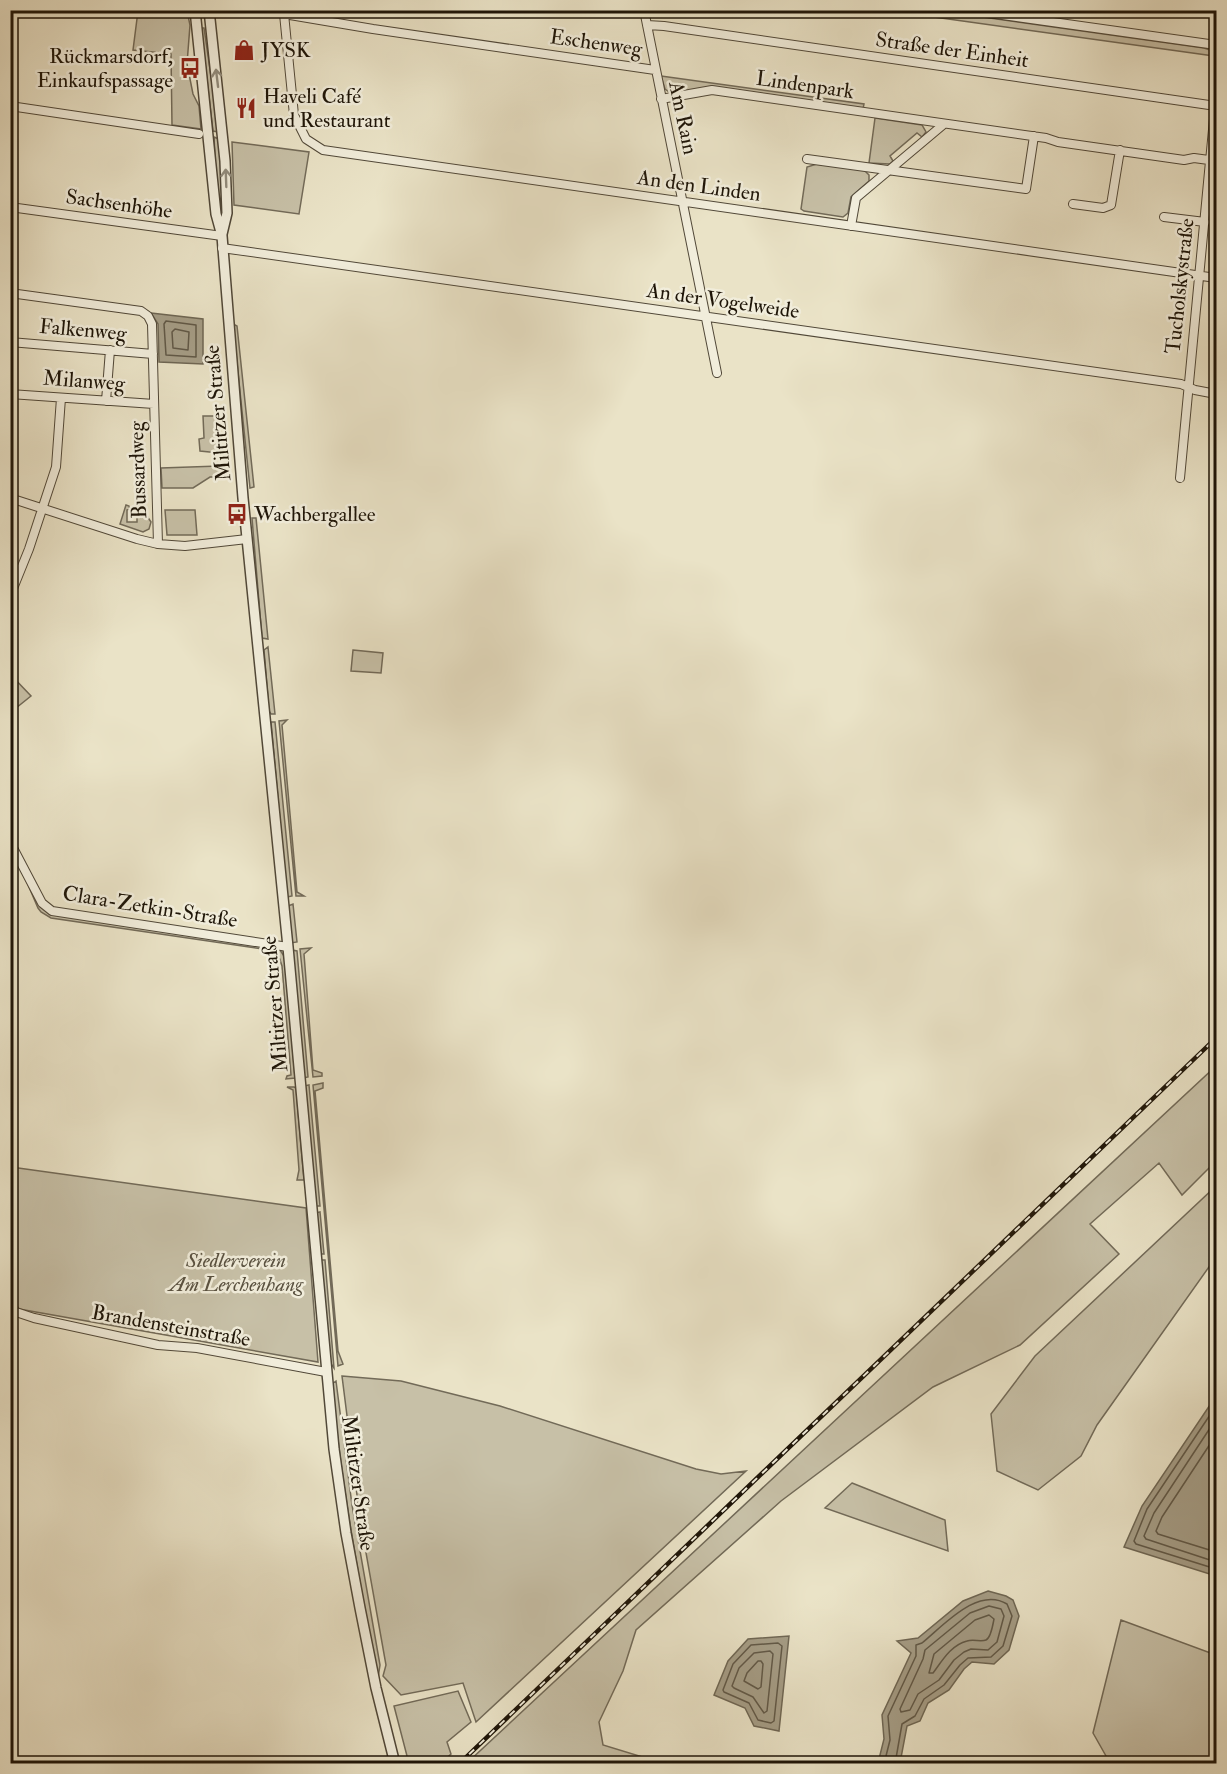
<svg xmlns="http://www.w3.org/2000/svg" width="1227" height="1774" font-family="'IM FELL Double Pica',serif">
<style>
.green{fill:#c7c0a7;stroke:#726a58;stroke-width:1.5}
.water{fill:#a59d86;stroke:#6f6754;stroke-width:1.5}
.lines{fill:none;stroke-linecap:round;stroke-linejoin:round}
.shore{stroke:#625947;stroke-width:1.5}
.minor-casing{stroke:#514838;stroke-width:10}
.tertiary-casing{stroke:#514838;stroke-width:12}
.minor{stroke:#f1eddb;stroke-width:8}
.tertiary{stroke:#f1eddb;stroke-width:9}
.rail-casing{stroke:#1e1508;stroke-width:4.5}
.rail{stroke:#f1eddb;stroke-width:2;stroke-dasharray:7;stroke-linecap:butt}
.oneway{stroke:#928c7c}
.labels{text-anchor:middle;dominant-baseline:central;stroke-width:5;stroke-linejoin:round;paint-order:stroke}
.street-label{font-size:21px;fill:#1e1508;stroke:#f1eddb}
.poi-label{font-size:21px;fill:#1e1508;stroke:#f1eddb;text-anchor:start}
.park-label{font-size:21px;font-style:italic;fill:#595140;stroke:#f1eddb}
</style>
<rect width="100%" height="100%" fill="#eae3c7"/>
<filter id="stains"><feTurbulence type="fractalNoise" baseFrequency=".00333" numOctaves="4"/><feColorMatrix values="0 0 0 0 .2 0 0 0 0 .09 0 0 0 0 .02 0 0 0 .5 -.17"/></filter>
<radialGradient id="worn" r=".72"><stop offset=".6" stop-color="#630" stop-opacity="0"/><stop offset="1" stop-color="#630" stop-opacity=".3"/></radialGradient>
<path class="green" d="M138,11H187L190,25L187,64L193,94L199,106L201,129L172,125L171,54L133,50Z
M891,11H940L1204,48L1210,50L1214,56Z
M201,28H204L219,132L213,131Z
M661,76L864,104L863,109L709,88L672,94L665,89Z
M875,118L922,125L926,132L922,137L917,133L890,156L893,161L890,164L869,163Z
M214,137L219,139L225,216L218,217Z
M232,142L309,152L299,214L234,205Z
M820,163L863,169L869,175V181L851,197L848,213L843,217L804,211L801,209L807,167Z
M233,324L237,326L254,487L250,488Z
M203,416H217L219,453L200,451L199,439L204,438Z
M219,466V477H210L193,488H162L161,468Z
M126,505L129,506L130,509L127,510V522H137V518L134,516H147L151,522L149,529L143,532L120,524Z
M165,510H195L197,535H167Z
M252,518H256L268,639L262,638Z
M268,647L275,714H271L269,711L264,650Z
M353,650L383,653L381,673L351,671Z
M11,675L31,696L11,712H10Z
M287,720L282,725L297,892L304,896H296L279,721Z
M271,722H275L292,896L287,897Z
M20,866L42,908L280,950L284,956L286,966L295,1078L286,1079L287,1076L291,1075L282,966L278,954L270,950L51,918L41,912L38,908Z
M293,904L297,942L291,943L288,906Z
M311,948L304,954L313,1070L322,1073V1076L313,1077L300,949Z
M292,950L297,951L308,1077L303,1078Z
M1216,1066V1161L1182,1195L1159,1163L1090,1224L1119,1254L1020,1345L933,1387L781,1501L636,1630L623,1671L599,1722L603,1745L662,1763H467Z
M323,1083V1088L315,1091L338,1351L343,1364L338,1366L313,1085Z
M309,1085L320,1206H315L304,1086Z
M294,1087L296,1088L304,1180H297L299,1170L293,1090L287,1087Z
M11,1167L306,1208L318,1362L19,1309L11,1295Z
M1216,1186V1257L1097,1425L1081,1456L1038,1490L997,1471L991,1414L1035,1356Z
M320,1212L324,1254H319L315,1213Z
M319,1260H325L334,1368L329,1361Z
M342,1376L401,1381L500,1406L696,1469L721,1474L746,1471L476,1722L463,1683L401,1695L383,1676L386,1665L360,1519Z
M336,1381L352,1505L380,1665L378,1678C359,1580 341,1483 332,1384Z
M852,1483L945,1520L948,1551L825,1508Z
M1121,1620L1216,1655V1763H1110L1093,1733Z
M458,1691L471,1722L447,1742L451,1754L441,1763H411L407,1756L394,1706Z"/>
<path class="water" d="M151,313L203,319V364L159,362L158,324Z
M1216,1396V1576L1124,1547L1142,1506Z
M988,1591L1006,1596L1013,1600L1019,1616L1009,1650L994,1664L972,1662L964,1669L949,1690L928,1703L920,1721L907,1726L900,1763H878L884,1739L882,1715L911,1653L897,1641L918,1638L963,1601Z
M789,1636L779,1731L754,1726L745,1708L714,1695L728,1661L748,1639Z"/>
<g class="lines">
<path class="shore" d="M166,321L196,325V357L166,355L164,324Z
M175,329L189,332L188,350L173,348L172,332Z
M1216,1406L1147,1509L1134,1541L1136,1544L1216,1569
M1216,1419L1154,1513L1144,1536L1146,1539L1216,1562
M1216,1435L1162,1517L1156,1531L1158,1534L1216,1552
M989,1606L1001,1609L1004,1616L997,1642L988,1650L971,1649L964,1652L954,1660L939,1680L918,1694L910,1710L901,1712L900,1709L923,1659L925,1650L970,1613Z
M989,1615L994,1619C993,1624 991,1638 986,1640C981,1642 973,1639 967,1641C951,1645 942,1661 933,1673H929L934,1654L975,1620Z
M778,1643L782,1646L774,1721L771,1723L758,1720L749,1703L724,1692L723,1690L733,1664L751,1645Z
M770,1651L773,1654L767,1711L764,1713L753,1697L734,1688L732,1686L739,1668L754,1653Z
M758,1661H761L763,1664L761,1687L758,1689L744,1681L747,1673Z
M884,1764L890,1740L888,1716L916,1656V1645L922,1643C944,1625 978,1586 1007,1604L1012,1616L1003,1646L991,1657L968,1658L960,1665L944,1685L924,1699L915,1716L902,1724L895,1764"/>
<defs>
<path id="minor" d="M282,10L284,14L294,115L306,139L323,150L1216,278
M644,10L717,373
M967,10L1216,45
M284,14L373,29L655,70
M647,25L664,26L1216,106
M661,99L712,90L1046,138L1058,142L1184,160L1194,158L1216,161
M10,106L199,134
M807,159L1026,189L1034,136
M1073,204L1103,208L1111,205L1120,150
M10,207L222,236
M1164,217L1205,222
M851,226L856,198L944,124
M222,248L1181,384L1195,390L1216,394
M10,293L141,311L148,316L152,324L158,544L185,546L247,539
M10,342L153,354
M10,394L154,404
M106,401L110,350
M1180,478L1216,98
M10,498L137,539L158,544
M10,596L29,549L56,467L61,398
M10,842L42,903L52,911L288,947
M10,1310L34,1318L158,1345L197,1348L326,1372"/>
<path id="tertiary" d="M195,10L216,214L222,236L243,498L288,947L334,1449L346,1533L360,1608L376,1688L395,1764
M209,10L225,161L227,213L222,234"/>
</defs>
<use href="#minor" class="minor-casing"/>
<use href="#tertiary" class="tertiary-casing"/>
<use href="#minor" class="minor"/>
<use href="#tertiary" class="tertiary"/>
<defs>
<path id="rail" d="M459,1764L1216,1038"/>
</defs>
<use href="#rail" class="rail-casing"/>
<use href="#rail" class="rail"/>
</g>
<defs><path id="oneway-shaft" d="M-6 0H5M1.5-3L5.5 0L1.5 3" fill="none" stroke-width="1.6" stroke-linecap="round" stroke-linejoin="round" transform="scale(1.5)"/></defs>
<g class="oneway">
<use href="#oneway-shaft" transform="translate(217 78) rotate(-97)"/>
<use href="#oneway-shaft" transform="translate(226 178) rotate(-92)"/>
</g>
<defs>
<symbol id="shop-bare" viewBox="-9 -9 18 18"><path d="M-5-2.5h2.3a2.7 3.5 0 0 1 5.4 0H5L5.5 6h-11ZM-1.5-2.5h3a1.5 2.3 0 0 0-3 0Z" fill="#8f2418" stroke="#f1eddb" stroke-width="2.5" paint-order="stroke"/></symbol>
<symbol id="bus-bare" viewBox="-9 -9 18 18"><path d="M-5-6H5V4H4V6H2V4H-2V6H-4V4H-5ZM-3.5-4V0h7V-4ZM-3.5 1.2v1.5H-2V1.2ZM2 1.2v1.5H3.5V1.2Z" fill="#8f2418" stroke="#f1eddb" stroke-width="2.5" paint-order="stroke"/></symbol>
<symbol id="restaurant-bare" viewBox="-9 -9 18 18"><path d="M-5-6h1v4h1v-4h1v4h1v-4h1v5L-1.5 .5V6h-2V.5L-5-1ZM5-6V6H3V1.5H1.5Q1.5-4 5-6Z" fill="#8f2418" stroke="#f1eddb" stroke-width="2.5" paint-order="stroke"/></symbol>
</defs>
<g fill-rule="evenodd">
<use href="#shop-bare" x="229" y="35" width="30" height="30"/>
<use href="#bus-bare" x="175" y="53" width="30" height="30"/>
<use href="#restaurant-bare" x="231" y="93" width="30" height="30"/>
<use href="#bus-bare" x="222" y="499" width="30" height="30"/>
</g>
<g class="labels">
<g class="street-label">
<text transform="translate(596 43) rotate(8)">Eschenweg</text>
<text transform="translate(952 50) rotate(8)">Straße der Einheit</text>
<text transform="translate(805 85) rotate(8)">Lindenpark</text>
<text transform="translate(683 118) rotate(78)">Am Rain</text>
<text transform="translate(699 186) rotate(8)">An den Linden</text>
<text transform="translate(119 204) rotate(8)">Sachsenhöhe</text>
<text transform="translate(1180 286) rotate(-84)">Tucholskystraße</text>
<text transform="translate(723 301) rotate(8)">An der Vogelweide</text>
<text transform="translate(83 330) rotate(5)">Falkenweg</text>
<text transform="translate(84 381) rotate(4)">Milanweg</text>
<text transform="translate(218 413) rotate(-95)">Miltitzer Straße</text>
<text transform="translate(138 470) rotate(-92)">Bussardweg</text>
<text transform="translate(150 907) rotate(9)">Clara-Zetkin-Straße</text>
<text transform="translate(275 1004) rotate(-95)">Miltitzer Straße</text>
<text transform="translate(171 1326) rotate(10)">Brandensteinstraße</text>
<text transform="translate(358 1483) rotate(82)">Miltitzer Straße</text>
</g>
<g class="poi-label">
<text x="261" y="50">JYSK</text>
<text x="173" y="56" text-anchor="end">Rückmarsdorf,<tspan x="173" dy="24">Einkaufspassage</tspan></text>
<text x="263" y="96">Haveli Café<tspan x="263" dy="24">und Restaurant</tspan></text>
<text x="254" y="514">Wachbergallee</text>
</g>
<g class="park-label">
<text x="236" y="1260">Siedlerverein<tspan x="236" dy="24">Am Lerchenhang</tspan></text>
</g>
</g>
<rect width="1227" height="1774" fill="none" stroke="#eae3c7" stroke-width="36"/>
<rect x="12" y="12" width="1203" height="1750" fill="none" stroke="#1e1508" stroke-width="3"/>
<rect x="18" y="18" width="1191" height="1738" fill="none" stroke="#1e1508" stroke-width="1.5"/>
<rect width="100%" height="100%" filter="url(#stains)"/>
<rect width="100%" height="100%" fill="url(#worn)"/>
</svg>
